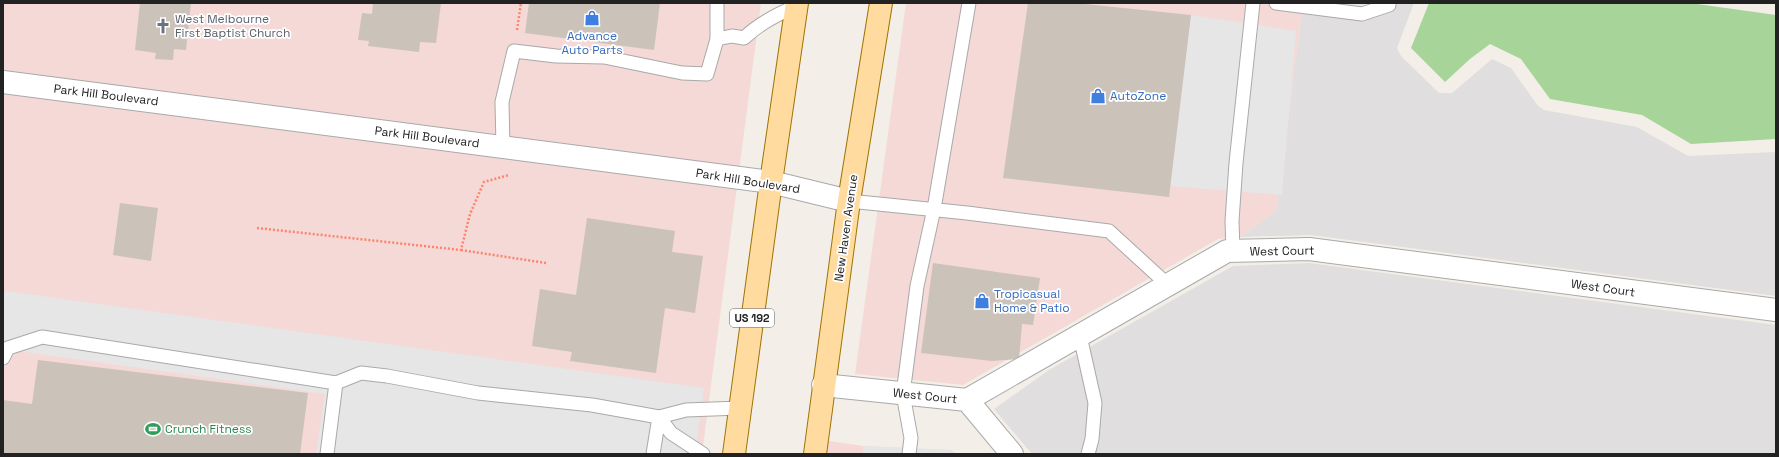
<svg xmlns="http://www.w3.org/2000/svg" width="1779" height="457" font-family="'Space Grotesk',sans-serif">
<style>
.residential{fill:#e0dede}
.commercial{fill:#f4d9d6}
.forest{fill:#a7d599}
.parking{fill:#e6e6e6}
.building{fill:#cbc2ba}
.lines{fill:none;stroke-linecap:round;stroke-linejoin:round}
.service-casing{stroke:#a9a9a9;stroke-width:15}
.minor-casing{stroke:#a9a9a9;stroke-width:24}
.primary-casing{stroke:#9f7200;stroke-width:24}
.path{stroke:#ff836c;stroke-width:2.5;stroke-dasharray:2 2;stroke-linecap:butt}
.service{stroke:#fff;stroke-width:13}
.minor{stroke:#fff;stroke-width:22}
.primary{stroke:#ffdba0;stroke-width:22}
.labels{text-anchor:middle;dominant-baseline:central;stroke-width:3.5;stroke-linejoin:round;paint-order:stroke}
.shield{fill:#fff;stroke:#646464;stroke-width:1}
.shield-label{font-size:11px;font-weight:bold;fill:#222}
.worship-label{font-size:12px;fill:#5b616d;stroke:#fff;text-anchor:start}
.shop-label{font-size:12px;fill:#366cbe;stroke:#fff;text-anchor:start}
.street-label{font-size:12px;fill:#222;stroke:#fff}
.leisure-label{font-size:12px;fill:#27864d;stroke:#fff;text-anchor:start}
</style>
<rect width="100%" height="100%" fill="#f3efe8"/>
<path class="residential" d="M1303,3H1414L1397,48L1401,56L1439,93H1452L1492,59L1511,68L1538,106L1544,110L1637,127L1688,156L1776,152V296L1311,235L1240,237L1276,211Z
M1309,263L1776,325V454H1032L994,409L1049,370L1233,266Z"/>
<path class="commercial" d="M3,3H761L702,454H3Z
M906,3H1303L1276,211L1240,237L1218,239L963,385L855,374Z
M816,439L863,446L951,450L956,454H815Z"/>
<path class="forest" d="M1429,3H1690L1776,15V139L1691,144L1642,115L1550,99L1521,59L1490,44L1470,59L1445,82L1411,48Z"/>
<path class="parking" d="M1348,3H1425L1389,5L1345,12Z
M1191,15L1296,31L1282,195L1170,186Z
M5,291L704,388L695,454H316L325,394L3,349V302Z
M863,446L951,450V454H863Z"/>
<path class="building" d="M140,3H191L186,50L174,49L173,60L155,59L156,53L135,50Z
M373,3H441L436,43L420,42L419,52L368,46L369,41L358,40L362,13L372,14Z
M529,3H660L654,50L525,33Z
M1028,3H1075L1191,15L1169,197L1003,178Z
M120,203L158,208L151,261L113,255Z
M587,218L675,231L672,252L703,256L695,313L665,308L656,373L570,361L572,352L532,346L540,289L576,295Z
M933,263L1040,278L1033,325L1022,324L1019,359L992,361L921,353Z
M38,360L308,393L300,454H3V400L32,404Z"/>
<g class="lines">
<defs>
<path id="service" d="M1276,3L1362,14L1389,5V3
M717,39L732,36L744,38C760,23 777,14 797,6
M503,147L502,102L514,51L556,56L604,57L682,73L707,74L717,39V3
M849,201L967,213L1109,231L1168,285
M1233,251L1232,221L1236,163L1253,3
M1080,336L1095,403L1092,439L1088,454
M3,358L8,348L42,337L336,383
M327,454L336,383L361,373L387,376L478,393L592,405L659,417L653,454
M703,454L671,433L659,417L686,410L740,408
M909,454L911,438L903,394L917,286L934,209L969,3"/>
<path id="minor" d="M3,82L771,182L849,201
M823,385L967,400L1227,251L1309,249L1776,310
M967,400L1012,454"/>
<path id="primary" d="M734,454L771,182L797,3
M815,454L849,201L881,3"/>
</defs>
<use href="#service" class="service-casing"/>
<use href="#minor" class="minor-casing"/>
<use href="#primary" class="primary-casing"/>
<path class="path" d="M517,30L521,3
M257,228L461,250L470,214L484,182L509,175
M461,250L546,263"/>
<use href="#service" class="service"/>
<use href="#minor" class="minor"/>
<use href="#primary" class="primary"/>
</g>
<defs>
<symbol id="shop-bare" viewBox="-9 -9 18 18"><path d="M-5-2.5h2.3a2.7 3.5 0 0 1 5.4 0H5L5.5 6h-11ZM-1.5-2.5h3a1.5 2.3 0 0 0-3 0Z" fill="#3f7fe0" stroke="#fff" stroke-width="2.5" paint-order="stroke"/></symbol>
<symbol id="church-bare" viewBox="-9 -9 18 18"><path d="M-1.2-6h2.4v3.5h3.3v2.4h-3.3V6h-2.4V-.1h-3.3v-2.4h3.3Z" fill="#6b7280" stroke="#fff" stroke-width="2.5" paint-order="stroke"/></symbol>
<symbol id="stadium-bare" viewBox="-9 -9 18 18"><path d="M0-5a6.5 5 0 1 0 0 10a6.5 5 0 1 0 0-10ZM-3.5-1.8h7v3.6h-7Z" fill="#2e9e5b" stroke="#fff" stroke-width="2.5" paint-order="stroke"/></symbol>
</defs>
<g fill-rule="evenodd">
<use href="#shop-bare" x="581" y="7" width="22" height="22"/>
<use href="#church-bare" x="152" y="15" width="22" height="22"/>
<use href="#shop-bare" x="1087" y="85" width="22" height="22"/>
<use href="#shop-bare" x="971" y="290" width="22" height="22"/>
<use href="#stadium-bare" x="142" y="418" width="22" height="22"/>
</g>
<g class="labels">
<rect class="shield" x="730" y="309" width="44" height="18" rx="3"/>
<g class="shield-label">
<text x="752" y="318">US 192</text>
</g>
<g class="worship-label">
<text x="175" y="19">West Melbourne<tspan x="175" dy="14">First Baptist Church</tspan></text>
</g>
<g class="shop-label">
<text x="592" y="36" text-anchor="middle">Advance<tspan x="592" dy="14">Auto Parts</tspan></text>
<text x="1110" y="96">AutoZone</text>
<text x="994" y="294">Tropicasual<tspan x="994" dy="14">Home &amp; Patio</tspan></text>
</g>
<g class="street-label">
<text transform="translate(106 95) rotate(7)">Park Hill Boulevard</text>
<text transform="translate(427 137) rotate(7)">Park Hill Boulevard</text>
<text transform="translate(748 181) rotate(9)">Park Hill Boulevard</text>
<text transform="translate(846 228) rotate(-82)">New Haven Avenue</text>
<text transform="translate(1282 251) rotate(-1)">West Court</text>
<text transform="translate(1603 288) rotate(8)">West Court</text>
<text transform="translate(925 396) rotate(6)">West Court</text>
</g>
<g class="leisure-label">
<text x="165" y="429">Crunch Fitness</text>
</g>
</g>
<rect width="1779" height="457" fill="none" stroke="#222222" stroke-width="8"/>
</svg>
